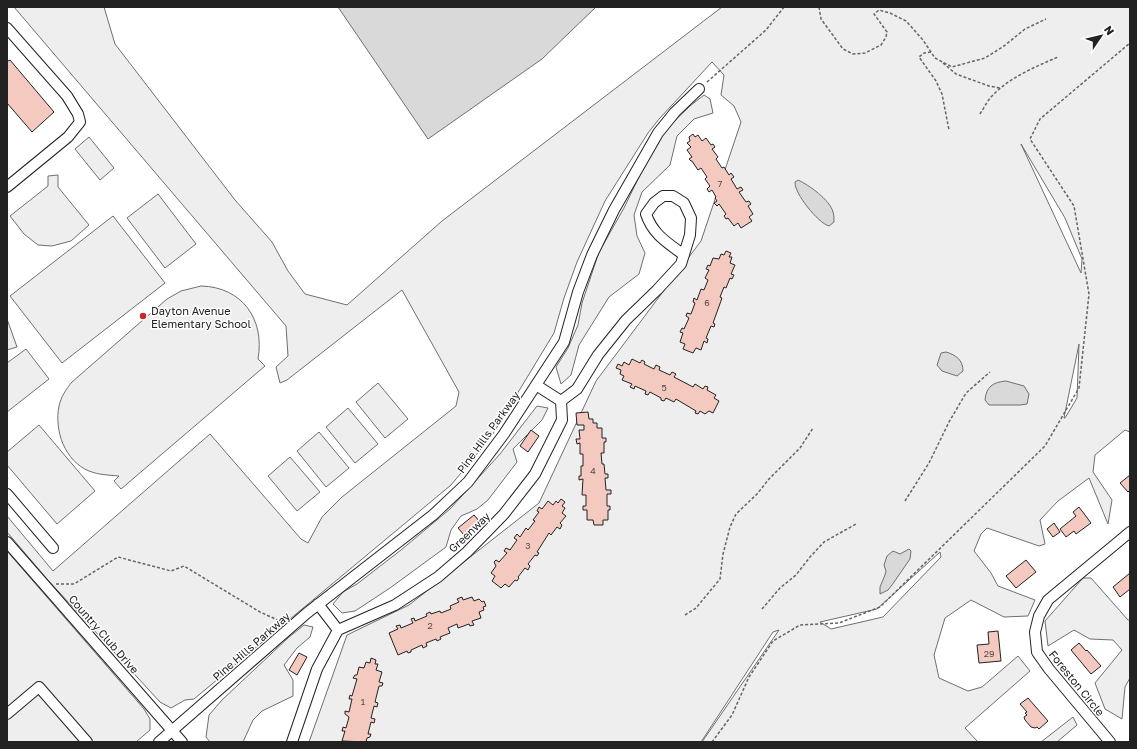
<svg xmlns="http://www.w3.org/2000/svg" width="1137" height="749" font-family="'Golos Text',sans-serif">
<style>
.green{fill:#eee;stroke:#6f6f6f;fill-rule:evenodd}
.water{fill:#d9d9d9;stroke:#6f6f6f}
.building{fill:#f3c9c0;stroke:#222}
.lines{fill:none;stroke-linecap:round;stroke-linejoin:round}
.minor-casing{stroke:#222;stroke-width:12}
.path{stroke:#646464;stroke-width:1.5;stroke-dasharray:3 2;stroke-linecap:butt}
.minor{stroke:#fff;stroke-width:10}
.poi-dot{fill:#c62828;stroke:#fff;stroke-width:1.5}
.labels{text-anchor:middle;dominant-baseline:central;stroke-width:3;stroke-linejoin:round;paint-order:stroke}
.number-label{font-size:9px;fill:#564c4a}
.poi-label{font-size:11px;fill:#222;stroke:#fff;text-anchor:start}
.street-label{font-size:11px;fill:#222;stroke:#fff}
</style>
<rect width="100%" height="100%" fill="#fff"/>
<path class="green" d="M14,7H104L115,44L235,200L272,242L288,271L305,294L347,305L442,221L722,7H1130V432L1125,430L1095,455L1093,472L1112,500L1108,524L1089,478L1058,501L1040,520L1045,544L1039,546L987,528L981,534L974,551L991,573L998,586L1035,600L1028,616L1004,617L971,600L945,618L934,655L939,678L968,691L982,687L1018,656L1030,671L965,728L978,742H702L779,630L773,632L701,742H309L347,635L409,605L539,503L596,381L701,241L741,122L734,106L721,95L724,75L712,62L659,119L648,133L605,201L577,262L564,298L554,333L491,437L451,485L194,699L185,700L171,708L160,702L47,579L7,532V516L53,571L210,434L301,539L308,543L322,517L342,497L456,406L459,392L402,290L287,380L280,383L276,367L288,356L286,326ZM1021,144L1065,218L1082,259L1081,273ZM1079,344L1077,398L1065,418H1064ZM940,552L941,557L883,617L831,629L820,622L877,609Z
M704,95L710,99L713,113L694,119L677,136L670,165L642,192L634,215L637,236L645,253L639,274L609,297L579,345L571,375L561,384L556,367L568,348L578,325L582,303L599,252L624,208L658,137L690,106Z
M89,137L114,168L100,180L75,149Z
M58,175V187L89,225L71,241L52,246L38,245L24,234L10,216L48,186V176Z
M158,194L196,244L165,268L127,218Z
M113,216L165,283L62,363L10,296Z
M201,286C242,287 265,319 258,359L265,366L121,489L114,481L119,476C109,475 99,475 89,471C65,461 54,431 59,406C61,397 66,389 72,382L167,299L181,291Z
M7,319L17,347L7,350Z
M26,349L49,379L7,412V363Z
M378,383L408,419L385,438L356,402Z
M537,406L548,408L542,420L513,449L517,462L488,500L477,509L461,516L451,530L446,547L390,588L355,611L342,613L333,604L343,592L357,584L401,550L450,509L500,454Z
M348,408L378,444L355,463L326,427Z
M39,425L95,491L57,524L7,465V452Z
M319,432L349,468L326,487L297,451Z
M290,457L320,492L297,511L268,476Z
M7,551L144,709L150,719V730L136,742H7Z
M1083,578H1091L1128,620H1130V678L1125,687L1122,719L1105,709L1095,683L1122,650L1113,640L1090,639L1074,630L1048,646L1045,621Z
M304,625L313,627L310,637L297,648L284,665L293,680V696L262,711L253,720L243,742H210L206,737L209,715L222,700L288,638Z
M1073,717L1077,725L1057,742H1041Z"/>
<path class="water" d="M338,7H596L542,59L428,139Z
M798,180C809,185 830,200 833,212C834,215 834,219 834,222L829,226C818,223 794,193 795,182Z
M946,352C956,355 963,360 963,371L957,376L942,371L937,365L941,353Z
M1006,381L1024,386L1029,394L1027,404L1020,405H989L985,400C986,387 993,382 1006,381Z
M909,549L911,551L910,559L892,585L888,590L880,594V587L885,575L886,571L884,565L887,556L893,551L900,554Z"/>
<path class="building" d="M7,60L8,61L10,60L54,112L32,132L7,103Z
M693,134L695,137L698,135L702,141L706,138L711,145L713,144L715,147L712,149L718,157L716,159L722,168L724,167L729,175L731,173L734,177L731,179L737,189L741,187L743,190L739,192L746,202L749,201L751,204L748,206L753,214L749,217L752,221L741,228L738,223L734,226L728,218L726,219L724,216L726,214L719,204L717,206L714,203L717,201L715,198L716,197L712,190L709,192L707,189L710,186L705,179L707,177L701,168L698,170L692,161H691L689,159L692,157L687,150L691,147L687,143L690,141L689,137Z
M726,251L731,253L729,257H732L730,263L735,265L731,274L734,275L732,279L730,278L726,288L724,287L720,297L722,298L713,323L715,324L714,327L711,326L706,338L708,339L707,343L704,341L701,350L696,348L693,353L683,349L685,344L680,342L683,333L680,332L682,328L684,329L689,318L686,316L687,313L691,314L695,303L693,302L694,298L697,300L701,289L704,290L708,280L705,278L709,270L706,269L708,265L710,266L713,258L719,259L721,254L724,255Z
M632,359L640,363L642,360L645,362L644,364L654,369L656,365L660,367L659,370L670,375L672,372L676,374L674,377L693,387L695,384L703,389L705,386L708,387L707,390L716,395L714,398L719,401L713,413L709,411L705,414L700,411L698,414L695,413L696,411L676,399L674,402L666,398L664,401L661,400V398L650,392L648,395L645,394L646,391L635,386L634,389L630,387L632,384L622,380L624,376L620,374L621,370L616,368L618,364L622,366L624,362L629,365Z
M588,412L589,419H593V423H597V428H602V438H606V442H604V453H601L602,464H604L605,474H608V478H605L606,490H611V494H607V506H610V510H608V520H603V525H594L593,520H587V510H583V506H586V495H582L583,479L579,480V476H581V466H583V454H580V443L577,444L576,439H580L579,430H584V425H577L576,413Z
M531,430L539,436L528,452L520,446Z
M1130,475V490L1128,492L1120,483Z
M561,499L565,502L562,506L565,508L562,513L566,516L560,523L562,525L560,529L557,527L551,535L549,533L537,552L539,553L537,556L535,555L528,564L530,566L528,570L525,568L518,577L519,578L517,581L515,580L509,587L505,584L501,588L492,581L495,576L491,573L496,566L494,562L496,560L499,562L507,553L504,551L506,548L510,550L517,540L514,538L517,534L520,537L526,528L528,530L535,521L533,520L539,512L537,511L539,507L542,509L548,501L553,505L556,501L558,503Z
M1079,507L1091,523L1076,534L1074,531L1066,537L1060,529L1076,516L1073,512Z
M474,515L480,522L465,536L458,528Z
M1054,523L1060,532L1053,537L1047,529Z
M1026,560L1036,572L1016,588L1006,576Z
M1130,573V589L1120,597L1113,587Z
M462,597L463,600L472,597L474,601L479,599L482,602L484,601L486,606L483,607L484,610L479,612L481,618L472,621L474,625L470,626L469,624L458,628L457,624L448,628L450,633L440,637L441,639L437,641L436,639L426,643L427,646L423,648L422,645L411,650V652L408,653L407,651L398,655L389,633L398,629L396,626L400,625L401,628L413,623L411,619L414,618L415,621L427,616L426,614L430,612L431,614L440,611L441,613L451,609L450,606L459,602L457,599Z
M998,631L1001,661L979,663L977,645L989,644L988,632Z
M1079,643L1086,651L1087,650L1101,666L1091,674L1071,650Z
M299,653L307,657L297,675L289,670Z
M371,658L376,660L375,664H378L376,670L382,672L379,682L383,683L382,686H379L375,702L378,703L377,707L374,706L371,718L375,719L374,723L371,722L368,734H371L370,737L367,738L366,742L342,741L345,731H342L343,727L346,728L349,717L345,714V711L349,712L352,699H349L350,695L352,696L357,679L353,678L355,675H357L359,667L364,668L366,662L370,663Z
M1028,698L1048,721L1039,729L1037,727L1035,728L1031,727L1025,720L1024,717L1027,715L1025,713L1027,712L1020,704Z"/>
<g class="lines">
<defs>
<path id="minor" d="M7,28L67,96L78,114L80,122L68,137L7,187
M536,385L561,401L577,389L598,355L626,320L657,290L681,264L690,235L691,218L684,203L673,196H663L654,203L646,214C653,235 668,243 684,255
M7,494L53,548
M7,542L182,742
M318,604L338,630
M7,714L39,687L87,742
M159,742L307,613L433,515L468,482L504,434L564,342L578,292L592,255L614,210L658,133L675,112L699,89
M292,742L317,669L338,630L395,605L438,577L467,552L504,514L535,474L562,420L561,401
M1110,742L1049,669L1037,652L1035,632L1039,616L1048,600L1130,532"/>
</defs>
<use href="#minor" class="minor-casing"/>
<path class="path" d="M819,7L821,19L843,49L853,54L865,53L881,45L886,37L887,32L874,14L879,10L890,13L906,21L923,40L935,58L952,67L985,58L1004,46L1025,29L1046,19
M931,52L924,53L919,57L936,81L942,94L949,130
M943,63L956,74L989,86L1000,88
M707,82L766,30L784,7
M980,114C984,108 987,101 992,96C1010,77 1035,67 1058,57
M905,501L929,463L949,422L966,393L990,372
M56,584H74L118,557L171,571L184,566L260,612L282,622
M762,609L780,588L796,575L810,557L824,542L856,524
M685,615L696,608L720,579L723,554L730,527L736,514L757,494L769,479L800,448L813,428
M712,742L732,715L749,677L773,641L800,625L839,623L880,607L1045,446L1079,388L1089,294L1074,206L1030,139L1040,119L1130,43"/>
<use href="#minor" class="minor"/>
</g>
<circle class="poi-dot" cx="143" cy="316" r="4"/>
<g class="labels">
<g class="number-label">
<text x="720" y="183">7</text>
<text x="707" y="302">6</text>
<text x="664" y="387">5</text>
<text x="593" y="470">4</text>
<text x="528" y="545">3</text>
<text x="430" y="625">2</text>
<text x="989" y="653">29</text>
<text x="363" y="701">1</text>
</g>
<g class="poi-label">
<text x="151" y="310">Dayton Avenue<tspan x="151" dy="13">Elementary School</tspan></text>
</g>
<g class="street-label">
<text transform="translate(488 432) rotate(-54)">Pine Hills Parkway</text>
<text transform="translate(469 532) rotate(-44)">Greenway</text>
<text transform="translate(104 634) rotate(49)">Country Club Drive</text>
<text transform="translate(251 646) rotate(-41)">Pine Hills Parkway</text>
<text transform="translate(1077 683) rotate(51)">Foreston Circle</text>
</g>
</g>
<rect width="1137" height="749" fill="none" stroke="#222222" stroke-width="16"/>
<g transform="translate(1101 36) rotate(55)" stroke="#ffffff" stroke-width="3" paint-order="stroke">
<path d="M0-3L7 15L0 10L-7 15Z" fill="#222222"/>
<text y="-6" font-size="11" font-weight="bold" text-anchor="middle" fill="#222222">N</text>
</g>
</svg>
